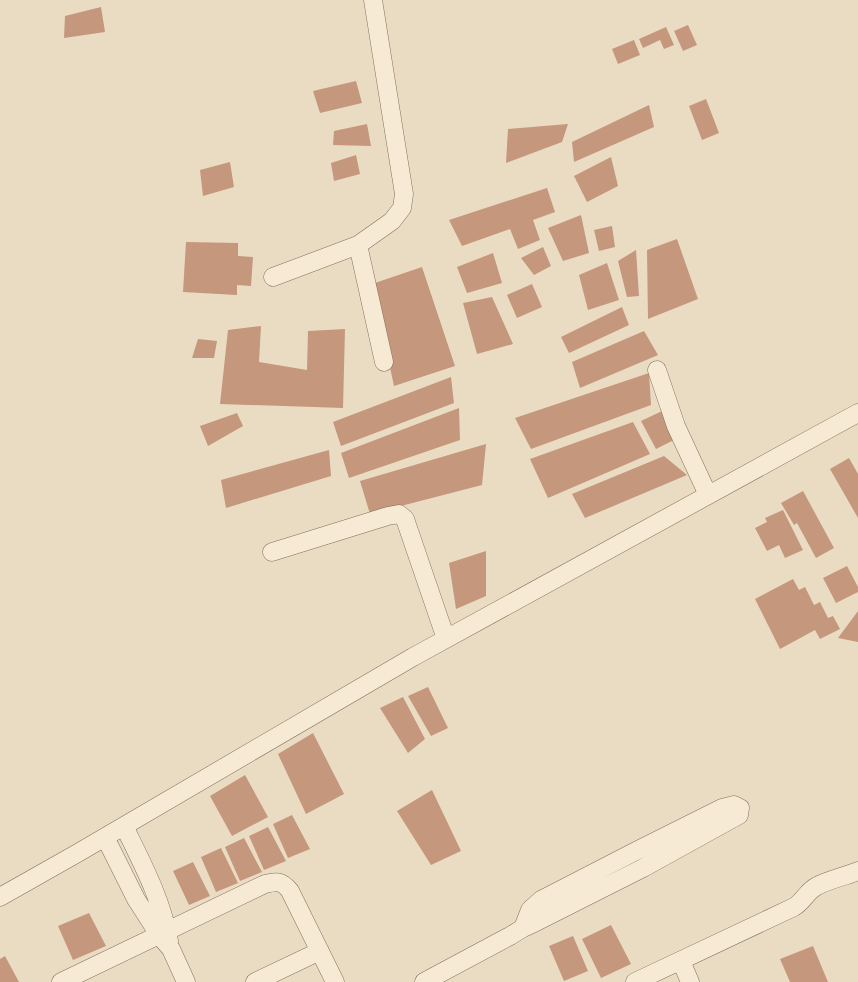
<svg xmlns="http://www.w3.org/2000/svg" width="858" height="982" font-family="'Noto Serif',serif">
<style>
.building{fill:#c5977c}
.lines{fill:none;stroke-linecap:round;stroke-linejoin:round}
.minor-casing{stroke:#836e5b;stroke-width:19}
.minor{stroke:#f6ead5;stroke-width:18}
</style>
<rect width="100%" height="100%" fill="#eadcc3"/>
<path class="building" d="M101,7L105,32L64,38L65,16Z
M688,25L697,45L683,51L674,31Z
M666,27L674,45L664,49L660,40L643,48L639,39Z
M634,40L640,55L618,64L612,49Z
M356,81L362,103L320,113L313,91Z
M706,99L719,133L702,140L689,106Z
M649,105L654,127L574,162L572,142Z
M367,124L371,146L333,145L334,131Z
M568,124L562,142L506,163L508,129Z
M356,155L360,174L334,181L331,163Z
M611,157L618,186L587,202L574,176Z
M230,162L234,187L203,196L200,170Z
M547,188L555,212L533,220L540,240L518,249L510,229L462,246L449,220Z
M581,215L589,253L563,261L548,228Z
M612,226L615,247L599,251L594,230Z
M677,239L698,299L648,319L647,250Z
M186,242L238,243V256L253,257L251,286L237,285V295L183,292Z
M543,247L551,266L534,275L521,258Z
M636,250L639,296L627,297L618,261Z
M493,253L502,283L467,293L457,267Z
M607,263L619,300L588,310L579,275Z
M422,267L455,366L394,386L372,284Z
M532,284L542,307L517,318L507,295Z
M492,297L513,344L477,354L463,303Z
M622,307L629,325L569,353L561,337Z
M261,326L259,362L307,370L308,331L345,329L343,408L220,404L228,330Z
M644,331L658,355L580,388L572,362Z
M198,339L217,341L214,358H192Z
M649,373L651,405L531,449L515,418Z
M451,377L454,403L341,446L333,422Z
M459,408L460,440L349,478L341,453Z
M662,411L674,440L656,449L641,421Z
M237,413L243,426L208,446L200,426Z
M633,422L650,454L548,498L530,459Z
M486,444L482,485L370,514L360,481Z
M329,450L331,476L226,508L221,480Z
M664,456L687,475L585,518L572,494Z
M849,458L858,474V518L830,469Z
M803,491L834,548L816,558L797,523L794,525L781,503Z
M783,510L803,550L785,558L779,545L767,551L755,528L767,522L765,518Z
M486,551V596L456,609L449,563Z
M847,566L858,587V592L836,603L823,578Z
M793,579L799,590L805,587L814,605L820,602L828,618L833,616L840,629L820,639L815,630L780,649L755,599Z
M858,611V642L838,638Z
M428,687L448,728L431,736L408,696Z
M403,697L425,739L408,753L380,708Z
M313,733L344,794L306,814L278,754Z
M245,775L268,817L232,836L210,796Z
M432,790L461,851L431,865L397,811Z
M292,815L310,849L288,858L273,824Z
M268,827L286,861L264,870L249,836Z
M244,838L262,872L240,881L225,847Z
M221,848L238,883L216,892L201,857Z
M193,862L210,896L189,905L173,871Z
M89,913L106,946L73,960L58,926Z
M611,925L631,964L601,978L582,939Z
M573,936L588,971L564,981L549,946Z
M813,946L828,982H790L780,959Z
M5,956L19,982H0V959Z"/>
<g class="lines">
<defs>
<path id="minor" d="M358,245L384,362
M273,277L358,245L392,221L402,208L404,194L373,0
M657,370L676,426L708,495
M272,552L388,516L399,514L405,519L446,639
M124,826C142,863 162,900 169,941
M105,837L136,899L159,935L171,949L186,982
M0,897L76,854L413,657L858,413
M681,961L690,982
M61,982L265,884C278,881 282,881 290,891L335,982
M255,982L320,951
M424,982L510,936L523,928L534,923L643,868L739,815L740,808L734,805L722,808L636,851L541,900L530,910L523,928
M635,982L794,907C803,902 807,891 817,886C828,880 846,876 858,871"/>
</defs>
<use href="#minor" class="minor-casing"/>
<use href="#minor" class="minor"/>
</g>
</svg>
